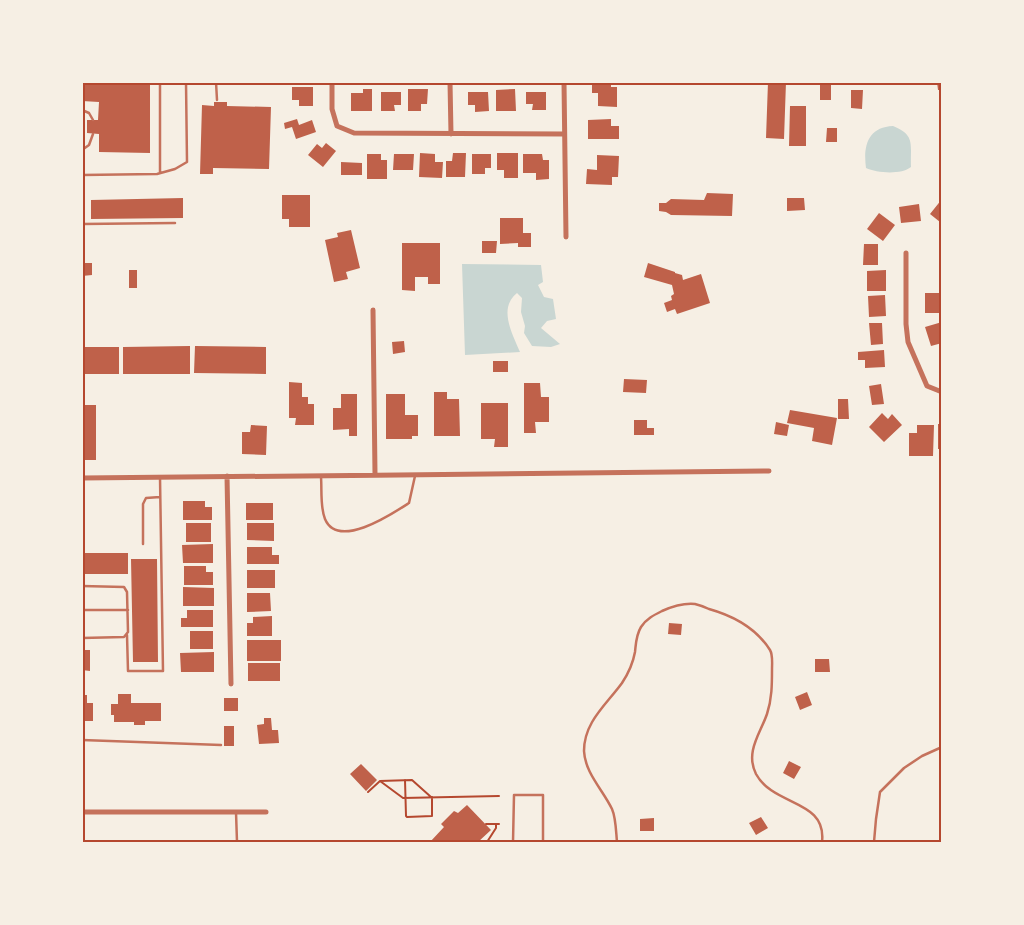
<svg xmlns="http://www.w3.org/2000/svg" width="1024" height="925" font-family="Manrope,sans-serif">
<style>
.water{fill:#c9d6d2}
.building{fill:#bf614a}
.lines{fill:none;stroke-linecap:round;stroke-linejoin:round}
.path{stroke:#b5482f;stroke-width:2}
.service{stroke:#c5725c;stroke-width:2.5}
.minor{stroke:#c5725c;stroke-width:5}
.neatline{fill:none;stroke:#b5482f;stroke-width:2}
</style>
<rect width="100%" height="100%" fill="#f6efe4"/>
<path class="water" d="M893,126C916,135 910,145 911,167C901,175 877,173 866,168C863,146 868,127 893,126Z
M462,264L541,265L543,282L538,285L544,297L553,299L556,319L547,321L541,328L560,344L551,347L532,346L524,333L525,326L521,312L522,298L517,293C498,308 512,333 520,352L465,355Z"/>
<path class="building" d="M82,82H150V153L99,152V134L87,133V120H98L99,102L82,101Z
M592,82H611V87H617V107L598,106V93H592Z
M768,82H786L784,139L766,138Z
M820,82H831V100H820Z
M937,82H942V90H938Z
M292,87H313V106H299V100H292Z
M363,89H372V111H351V93H363Z
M408,89H428L427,104H421V111H408Z
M515,89L516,111H496V90Z
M851,90H863L862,109L851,108Z
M381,92H401V105H394L395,111H381Z
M468,92H488L489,111L475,112V105H468Z
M526,92H546V110H532L533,104H526Z
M214,102H227V106L271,107L269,169L213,168V174H200L202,105L214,106Z
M790,106H806V146H789Z
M297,119L299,125L312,120L316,132L296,139L292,127L285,129L284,123Z
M611,119V126H619V139H588V120Z
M827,128H837V142H826Z
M326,143L336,151L323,167L308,155L317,144L322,148Z
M420,153L435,154V162H443L442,178L419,177Z
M453,153H466L465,177H446V161H452Z
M497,153H518V178H504V170H497Z
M367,154H381V160H387V179H367Z
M394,154H414L413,170H393Z
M472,154H491V168H485V174H472Z
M523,154H542L543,160H549V179L536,180V173H523Z
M597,155L619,156L618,177H612V185L586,184L587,169L597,170Z
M341,162L362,163V175H341Z
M707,193L733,194L732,216L671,215L666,212L659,211V203H666L671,199L704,200Z
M282,195H310V227H289V219H282Z
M183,198V218L91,219V200Z
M787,198H804L805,210L787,211Z
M942,199V220L940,222L930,214Z
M919,204L921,221L901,223L899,207Z
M879,213L895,225L883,241L867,229Z
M500,218H523V233H531V247H518V243L500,244Z
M351,230L360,268L346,272L348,279L334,282L325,240L338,237L337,233Z
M482,241H497L496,253H482Z
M402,243H440V284H428V277H415V291L402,290Z
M864,244H878V265H863Z
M82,263H92V275L82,276Z
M648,263L675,272V273L682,275L683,280L701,274L710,303L677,314L675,309L667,312L664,303L672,300L671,296L674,294L672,285L644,277Z
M129,270H137V288H129Z
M886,270V291H867V271Z
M925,293H942V306H939V313H925Z
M885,295L886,316L869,317L868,296Z
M942,322V343L931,346L925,327Z
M869,323H882L883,344L871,345Z
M404,341L405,352L393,354L392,342Z
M190,346V374H123V347Z
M195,346L266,347V374L194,373Z
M82,347H119V374H82Z
M884,350L885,367L865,368V360H858V352Z
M493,361H508V372H493Z
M624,379L647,380L646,393L623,392Z
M289,382L302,383V397H308V404H314V425H295L296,418H289Z
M524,383H540L541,397H549V422H535L536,433H524Z
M881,384L884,404L872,405L869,386Z
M434,392H447V399H459L460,436H434Z
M341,394H357V436H349V429L333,430V408H341Z
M386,394H405V415H418V436H412V439H386Z
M838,399H848L849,419H838Z
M481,403H508V447H494L495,439H481Z
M82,405H96V460H82Z
M790,410L837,418L832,445L812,441L814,428L787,423Z
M882,413L888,419L892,414L902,425L884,442L869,427Z
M634,420H647V428H654V435H634Z
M776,422L789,425L787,436L774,434Z
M938,424H942V449H938Z
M251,425L267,426L266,455L242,454V432H250Z
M917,425H934L933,456H909V433H917Z
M183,501H205V507H212V520H183Z
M246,503H273V520H246Z
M186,523H211V542H186Z
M247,523H274V541L247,540Z
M213,544V563H183L182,545Z
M247,547H272V555H279V564H247Z
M82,553H128V574H82Z
M131,559H157L158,662H133Z
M184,566H206V572H213V585H184Z
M247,570H275V588H247Z
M183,587L214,588V606H183Z
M247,593H270L271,611L247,612Z
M187,610H213V627H181V618H187Z
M272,616V636H247V623H253V617Z
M669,623L682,624L681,635L668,634Z
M190,631H213V649H190Z
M247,640H281V661H247Z
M82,650H90V671L82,670Z
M214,652V672H181L180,653Z
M815,659H829L830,672H815Z
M248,663H280V681H248Z
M807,692L812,705L800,710L795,697Z
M118,694H131V703H161V721H145V725H134V722H114V715H111V704H118Z
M82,695H87V703H93V721H82Z
M224,698H238V711H224Z
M264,718H271L272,730H278L279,743L259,744L257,725L264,724Z
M224,726H234V746H224Z
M789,761L801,767L794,779L783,773Z
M361,764L377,780L366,791L350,774Z
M467,805L491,830L478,842H430L444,827L441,824L454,811L458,813Z
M761,817L768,828L756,835L749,823Z
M654,818V831H640V819Z"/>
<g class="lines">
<path class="path" d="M405,780L406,816L407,817L432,816V797
M380,781L412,780L431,797
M368,792L380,781L403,798L499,796
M486,824H499
M487,842L496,828V824"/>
<path class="service" d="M160,82V173
M216,82L217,100
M82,110L89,113L93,120
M82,150L89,145L93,134
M82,175L157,174L175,169L187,162L186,82
M82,224L175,223
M321,477C322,490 320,507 325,519C338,550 392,514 409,503L415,476
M143,544V504L146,498L160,497
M82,586L124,587L127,592L128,632L124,637L82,638
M82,610H128
M127,635L128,671H163L160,477
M82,740L221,745
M236,812L237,842
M513,842L514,795H543V842
M617,842C616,832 616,818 612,809C603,790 585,773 584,751C584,722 606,705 622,683C628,674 633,663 635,652C636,643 636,635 641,627C646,619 654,615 662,611C671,607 685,603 695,604C699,605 705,607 709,609C734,616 756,628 770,650C773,655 772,663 772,669C772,684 772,699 767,714C760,734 745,752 756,774C774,807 827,799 822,842
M874,842L876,819L880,792L904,768L922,756L942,747"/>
<path class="minor" d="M332,82V109L337,126L354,133L564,134
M450,82L451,134
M564,82L566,237
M906,253V324L908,342L927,386L942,392
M373,310L375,474
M227,476L231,684
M82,478C311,475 540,475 769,471
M82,812H266"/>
</g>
<rect width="1024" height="925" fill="none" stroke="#f6efe4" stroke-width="168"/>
<rect x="84" y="84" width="856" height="757" class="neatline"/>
</svg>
